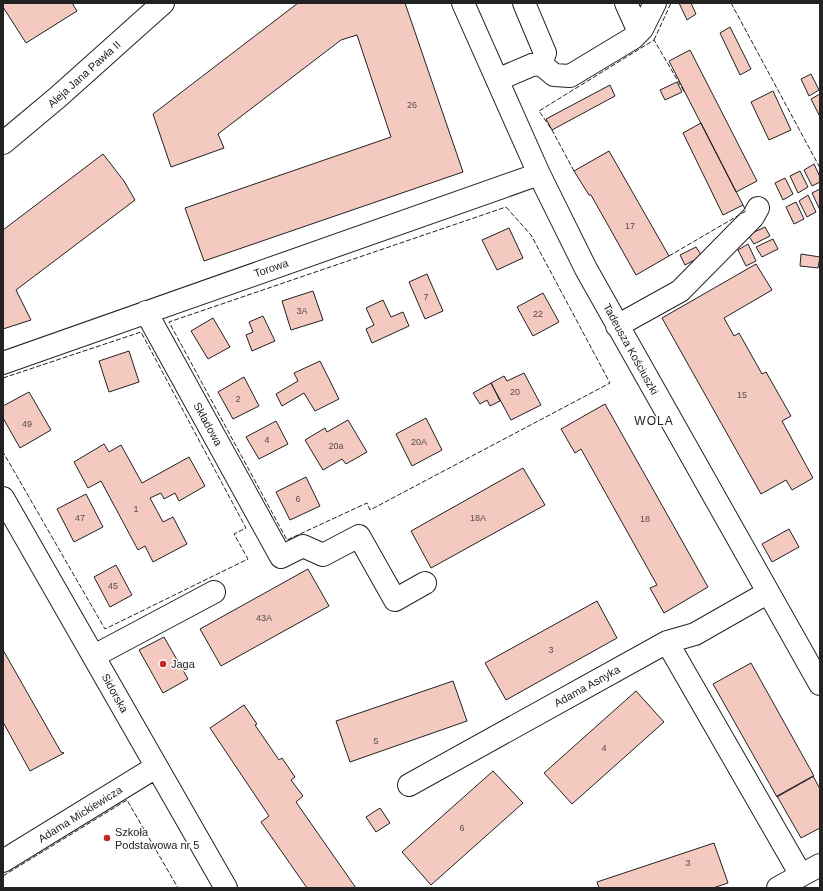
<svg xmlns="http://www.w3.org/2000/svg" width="823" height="891" font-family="Helvetica,sans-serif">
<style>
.building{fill:#f3c9c0;stroke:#222}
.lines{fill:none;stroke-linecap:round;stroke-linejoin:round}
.minor-casing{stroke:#222;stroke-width:24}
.minor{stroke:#fff;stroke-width:22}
.fence{stroke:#222;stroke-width:1;stroke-dasharray:5 2;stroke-linecap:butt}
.poi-dot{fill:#c62828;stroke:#fff;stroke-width:1.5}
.labels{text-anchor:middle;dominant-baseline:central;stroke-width:3;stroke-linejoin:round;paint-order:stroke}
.number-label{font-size:9px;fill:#564c4a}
.street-label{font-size:11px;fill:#222;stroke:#fff}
.poi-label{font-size:11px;fill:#222;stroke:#fff;text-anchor:start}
.neighbourhood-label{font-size:12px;letter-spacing:1px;fill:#222;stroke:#fff}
</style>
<rect width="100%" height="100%" fill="#fff"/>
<path class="building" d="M3,3H72L77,11L26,43L3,7Z
M298,3H405L463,172L204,261L185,208L391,137L357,35L341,40L218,134L224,148L171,167L153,114Z
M679,3H691L696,14L687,20Z
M730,27L751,69L740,75L720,33Z
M690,50L757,181L736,192L669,61Z
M811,74L819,90L809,96L801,79Z
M677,82L682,92L665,100L660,90Z
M610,85L615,96L552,130L546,119Z
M773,91L791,130L769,140L751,102Z
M820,94V115H819L811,99Z
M701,123L743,205L723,215L683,133Z
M609,151L669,256L636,275L591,195H589L574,171Z
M103,154L124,181L135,200L16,290L31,320L3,329V230Z
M814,164L820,177V182L812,186L804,170Z
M800,171L808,187L798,193L790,176Z
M785,178L793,194L783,200L775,183Z
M820,189V210L812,193Z
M808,195L816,212L807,217L799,201Z
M796,202L804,219L794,224L786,207Z
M765,227L770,236L754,244L748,235Z
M509,228L523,258L497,270L482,240Z
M773,239L778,249L762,257L756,247Z
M748,244L756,261L746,266L738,250Z
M696,247L702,256L685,265L680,255Z
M801,254L820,257L818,268L800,266Z
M756,264L772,290L724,318L734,336L739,333L762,374L766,372L791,416L782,421L813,478L792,490L786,480L761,494L662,318Z
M427,274L443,311L425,319L409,282Z
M313,291L323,320L291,330L282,301Z
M543,293L559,322L533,336L517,307Z
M383,300L391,317L403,312L409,326L372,343L366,329L374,325L366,308Z
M263,316L275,341L252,351L246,335L253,332L249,322Z
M213,318L230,347L208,359L191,331Z
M129,351L139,382L109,392L99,361Z
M320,361L339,399L315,411L304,393L282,406L276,394L298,381L294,373Z
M524,373L541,405L511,420L491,383L504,376L507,381Z
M244,377L259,406L233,419L218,392Z
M491,383L500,401L490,406L487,400L480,404L473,393Z
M29,392L51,430L20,448L3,418V406Z
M605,404L708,587L664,613L650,588L657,585L581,449L575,453L561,429Z
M426,418L442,450L412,466L396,434Z
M348,420L367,452L346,464L342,459L323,470L305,440L325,428L327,432Z
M276,421L288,444L259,459L246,437Z
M104,444L109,452L121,445L142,483L189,457L205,486L179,501L175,493L164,499L161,493L150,498L163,522L173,517L187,544L153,562L145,546L138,550L101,481L88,488L74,462Z
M523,468L545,505L431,568L411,531Z
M306,477L320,506L290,520L276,492Z
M86,494L103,527L74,542L57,509Z
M789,529L799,547L772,562L762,544Z
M116,565L132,595L110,607L94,577Z
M308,569L329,606L221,666L200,629Z
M597,601L617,638L506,700L485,663Z
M164,637L188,679L163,693L139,650Z
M3,650L61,752L64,753L30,771L3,722Z
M751,663L814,776L777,797L713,684Z
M453,681L467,721L350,762L336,721Z
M636,691L664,722L572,804L544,773Z
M244,705L257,724L255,725L279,760L282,758L295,777L291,780L303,796L296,802L356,888H307L261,822L269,816L210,728Z
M493,771L523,803L431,885L402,852Z
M813,776L820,789V828L801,838L777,796Z
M380,808L390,823L376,832L366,817Z
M714,843L728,883L713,888H599L597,882Z"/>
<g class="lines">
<defs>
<path id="minor" d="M463,3L539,174L586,269L820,684
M524,3L545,53L541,64
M626,3L639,32
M497,80L532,65L541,64L554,75L570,76L633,38L642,29L655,3
M3,143L58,97L163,3
M146,312L281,557L303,546L323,555L359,536L395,600L425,583
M617,326L680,291L753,217L758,208
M3,363L539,174
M3,498L226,888
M667,642L801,875
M94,656L214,592
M409,785L667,642L695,634L767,593
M3,861L156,767
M778,888L820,865"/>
</defs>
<use href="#minor" class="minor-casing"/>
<use href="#minor" class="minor"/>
<path class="fence" d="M731,3L820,168
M654,40L671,3
M574,171L552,130L539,111L654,40L685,93
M506,207L531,235L610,383L370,510L367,503L287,540L169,322Z
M669,256L746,211L742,203
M3,378L141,332L246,528L234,534L248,559L105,629L3,452
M3,876L127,800L178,888"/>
</g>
<g class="poi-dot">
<circle cx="163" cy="664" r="4"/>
<circle cx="107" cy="838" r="4"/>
</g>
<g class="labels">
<g class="number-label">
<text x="412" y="105">26</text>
<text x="630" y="226">17</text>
<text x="426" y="297">7</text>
<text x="302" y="311">3A</text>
<text x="538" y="314">22</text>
<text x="515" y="392">20</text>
<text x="742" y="395">15</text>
<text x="238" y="399">2</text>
<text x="27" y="424">49</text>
<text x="267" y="440">4</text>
<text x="419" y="442">20A</text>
<text x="336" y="446">20a</text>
<text x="298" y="499">6</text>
<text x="136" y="509">1</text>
<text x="80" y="518">47</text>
<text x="478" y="518">18A</text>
<text x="645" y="519">18</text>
<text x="113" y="586">45</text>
<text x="264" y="618">43A</text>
<text x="551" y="650">3</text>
<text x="376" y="741">5</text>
<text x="604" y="748">4</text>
<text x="462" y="828">6</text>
<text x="688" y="863">3</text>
</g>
<g class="street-label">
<text transform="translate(84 74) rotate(-42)">Aleja Jana Pawła II</text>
<text transform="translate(271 268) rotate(-19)">Torowa</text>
<text transform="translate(631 349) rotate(61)">Tadeusza Kościuszki</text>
<text transform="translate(208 424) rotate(61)">Składowa</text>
<text transform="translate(587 686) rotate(-29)">Adama Asnyka</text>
<text transform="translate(115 693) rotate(61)">Sidorska</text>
<text transform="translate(80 814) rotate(-32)">Adama Mickiewicza</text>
</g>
<g class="poi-label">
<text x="171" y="664">Jaga</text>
<text x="115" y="832">Szkoła<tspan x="115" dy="13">Podstawowa nr 5</tspan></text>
</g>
<g class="neighbourhood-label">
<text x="654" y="421">WOLA</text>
</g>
</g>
<rect width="823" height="891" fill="none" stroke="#222222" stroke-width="8"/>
</svg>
